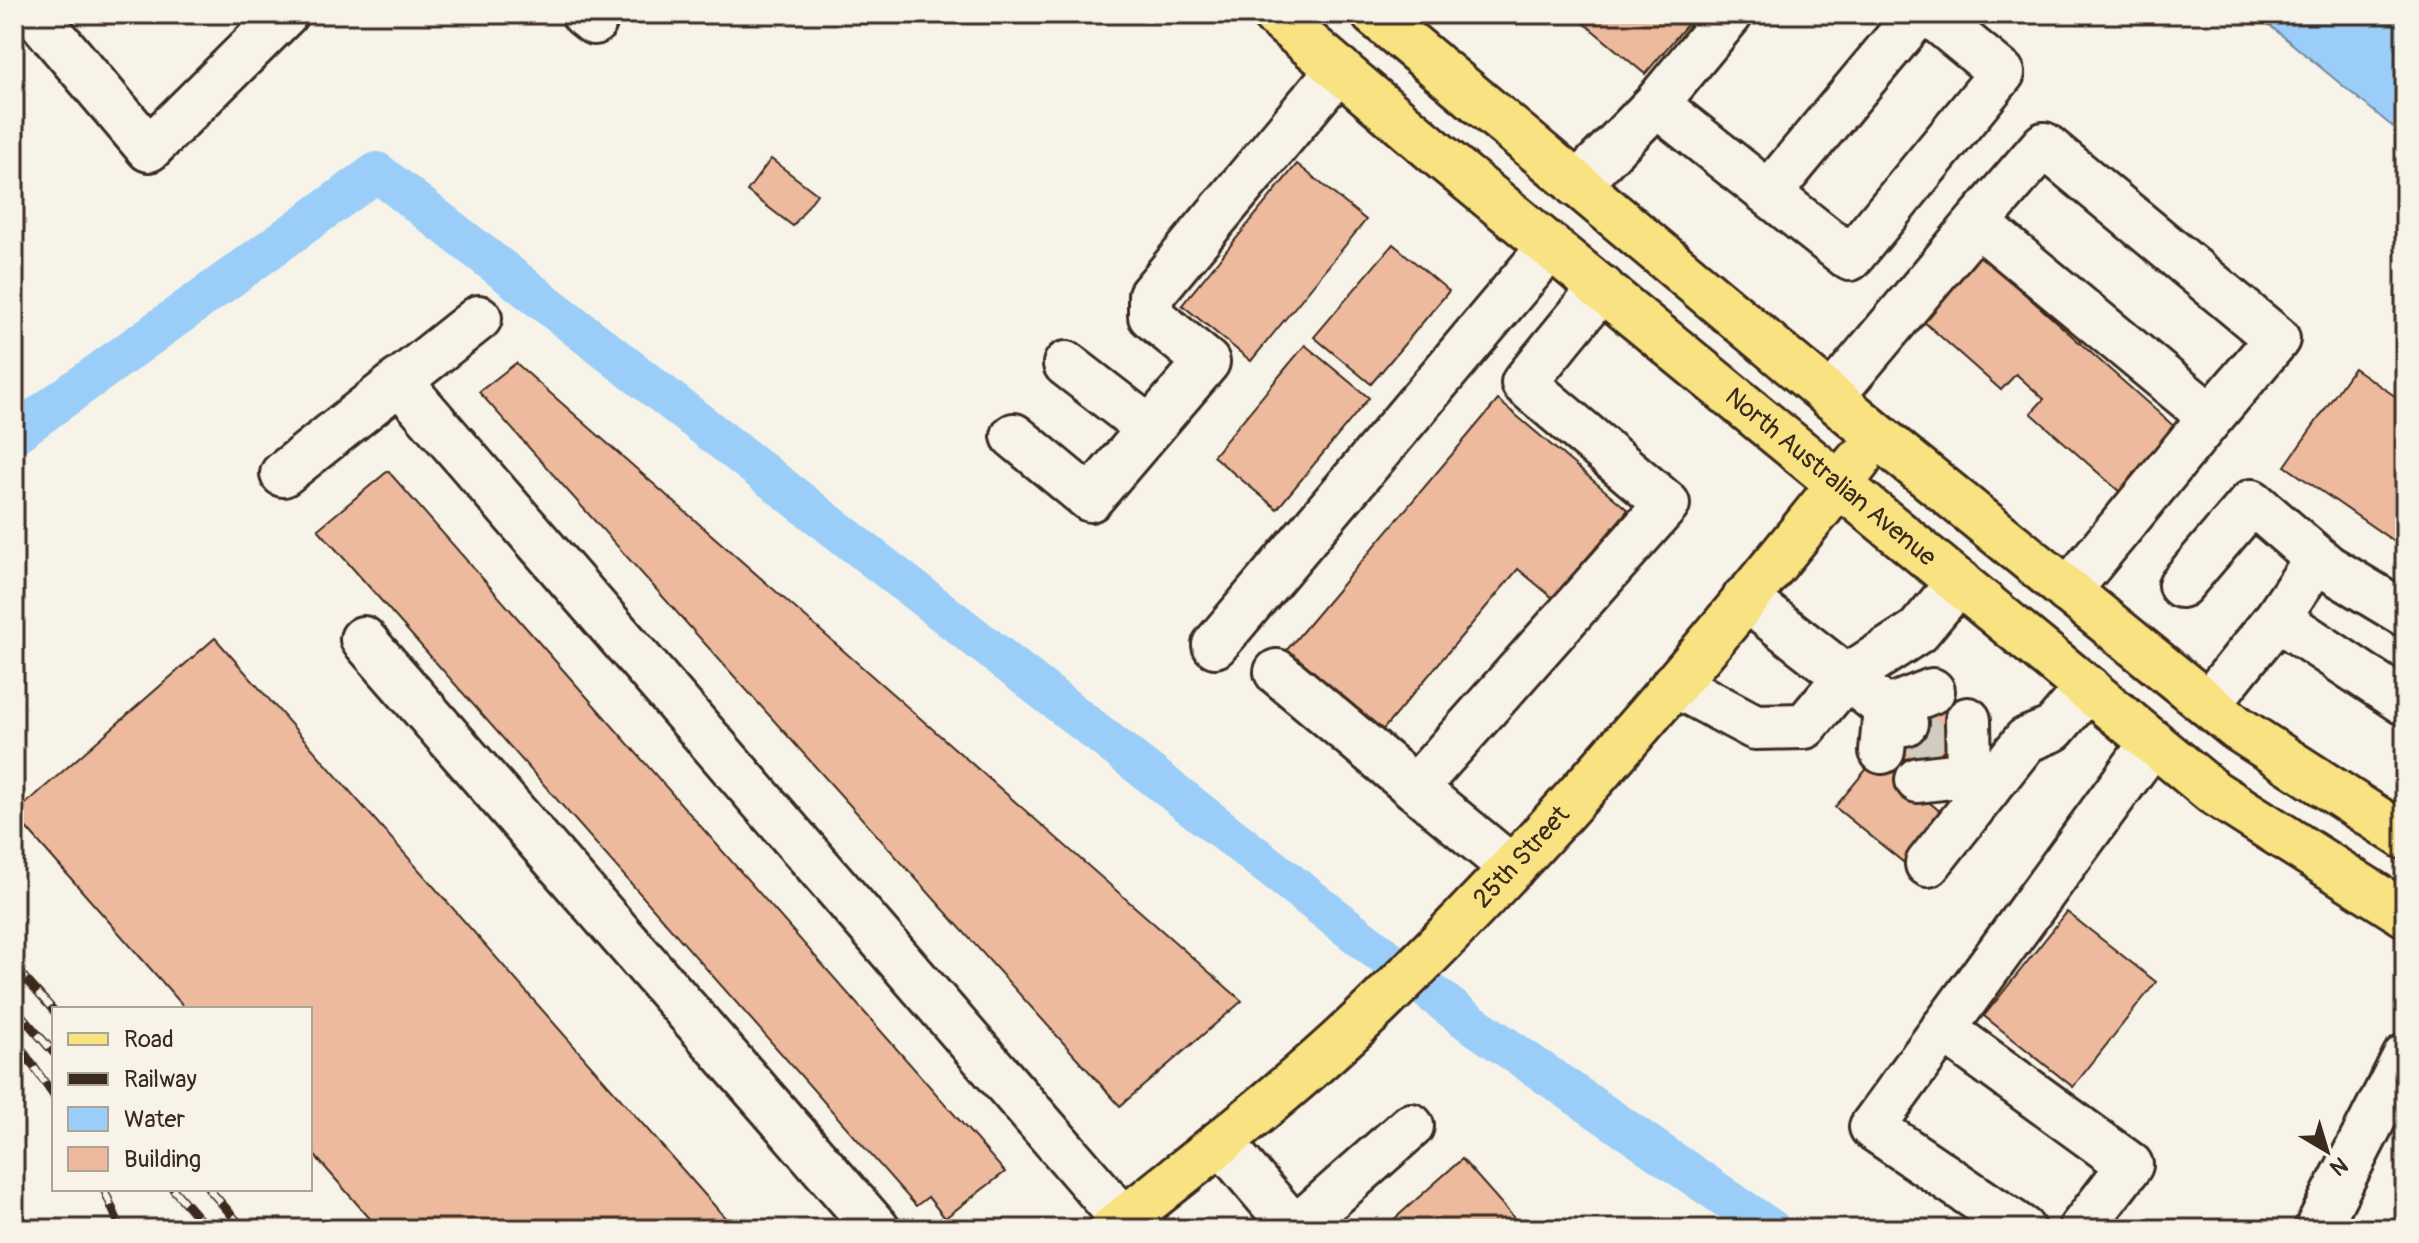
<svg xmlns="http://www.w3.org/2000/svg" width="2419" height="1243" font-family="Pangolin,sans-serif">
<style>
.water{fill:#9acef8;stroke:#748ca1;stroke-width:2}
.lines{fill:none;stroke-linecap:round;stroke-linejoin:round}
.canal{stroke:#9acef8;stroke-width:40}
.building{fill:#edba9e;stroke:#3b2a1e;stroke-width:2}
.minor-tunnel{stroke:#d1cbc0;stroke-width:44;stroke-dasharray:44 22;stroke-linecap:butt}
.minor-casing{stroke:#3b2a1e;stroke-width:50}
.major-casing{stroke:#3b2a1e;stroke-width:50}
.minor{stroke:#f7f3e8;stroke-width:44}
.major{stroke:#f8e281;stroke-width:44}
.rail-casing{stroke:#3b2a1e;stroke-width:9}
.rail{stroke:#f7f3e8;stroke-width:6;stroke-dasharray:18;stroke-linecap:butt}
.labels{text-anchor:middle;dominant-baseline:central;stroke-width:6;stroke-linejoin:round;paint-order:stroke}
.street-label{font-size:26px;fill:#3b2a1e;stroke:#f7f3e8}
</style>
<rect width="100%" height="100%" fill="#f7f3e8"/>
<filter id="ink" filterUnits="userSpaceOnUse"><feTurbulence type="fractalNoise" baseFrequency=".0125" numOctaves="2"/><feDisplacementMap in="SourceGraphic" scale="16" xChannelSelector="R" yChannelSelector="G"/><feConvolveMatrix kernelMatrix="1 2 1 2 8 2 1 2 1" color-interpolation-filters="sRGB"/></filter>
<g filter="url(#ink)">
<path class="water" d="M2256,14H2405V137Z"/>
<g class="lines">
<path class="canal" d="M14,434L377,172L1464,1018L1771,1229"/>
</g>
<path class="building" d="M1573,14H1696L1645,74Z
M771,159L817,194L793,226L747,191Z
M1297,164L1366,220L1251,361L1182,305Z
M1393,244L1449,291L1371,384L1314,337Z
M1973,248L2177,429L2121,493L2031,413L2044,399L2016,374L2001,390L1915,314Z
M1305,345L1369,398L1277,509L1213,456Z
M516,363L1242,1001L1120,1106L479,392Z
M2354,368L2405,403V549L2285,466Z
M1498,400L1628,510L1553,598L1518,569L1381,732L1286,651Z
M388,471L1005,1172L945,1218L928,1197L916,1206L318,529Z
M215,638L735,1229H379L310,1150V1009H186L14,814Z
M1938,683L1974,713L1912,788L1948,818L1908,866L1835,807Z
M2067,912L2156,982L2073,1087L1984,1016Z
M1462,1159L1524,1229H1383Z"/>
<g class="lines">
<path class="minor-tunnel" d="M1905,723L1941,752"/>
<defs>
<path id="minor" d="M35,14L149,149L285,14
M584,14L594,22
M1656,104L1850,258L2002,73L1930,14
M1577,185L1656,104L1730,14
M1769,193L1918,14
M1977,223L2044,145L2277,339L2211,417
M1066,364L1150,429
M399,381L1124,1220
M1831,397L1977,223L2211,417L2068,591
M1014,436L1090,499L1207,362L1151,316V295L1339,69
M283,474L479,318
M2181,585L2252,502L2327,567L2405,614
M1745,598L1905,723
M2277,618L2405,703
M363,639L877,1229
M1215,645L1551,246
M1277,672L1415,788
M1674,684L1755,727L1805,726L1845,678L1918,631L1959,582
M2208,704L2277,618L2317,559
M1882,751L1886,709L1932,691
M1918,780L1969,774L1968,720
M1928,864L2026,740L2053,729L2088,688
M1512,868L1415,788L1667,504L1524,383L1602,288
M1943,1029L2130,1165L2081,1229
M1221,1142L1295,1229
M1295,1229L1411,1126
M2022,1229L1872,1127L2153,742
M2317,1229L2405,1057"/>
<g id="major">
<path id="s1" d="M1274,14L1439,155L2213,792L2405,914"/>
<path d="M1374,14L1878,436L2237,728L2405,837"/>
<path id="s2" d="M1112,1229C1204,1156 1297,1084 1381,1002C1553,834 1708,649 1858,461"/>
</g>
</defs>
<use href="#minor" class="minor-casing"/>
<use href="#major" class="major-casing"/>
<use href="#minor" class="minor"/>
<use href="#major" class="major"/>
<defs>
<path id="rail" d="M14,966L54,1011
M14,1007L54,1053
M14,1038L54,1096
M104,1189L121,1229
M173,1189L208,1229
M209,1189L244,1229"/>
</defs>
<use href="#rail" class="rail-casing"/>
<use href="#rail" class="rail"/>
</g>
</g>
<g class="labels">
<g class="street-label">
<text stroke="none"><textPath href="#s1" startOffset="724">North Australian Avenue</textPath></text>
<text stroke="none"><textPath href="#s2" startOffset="554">25th Street</textPath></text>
</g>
</g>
<rect width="2419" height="1243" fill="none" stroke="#f7f3e8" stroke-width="48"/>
<rect x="24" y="24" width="2371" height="1195" fill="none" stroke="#3b2a1e" stroke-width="3" filter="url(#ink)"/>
<rect x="52" y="1007" width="260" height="184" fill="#f7f3e8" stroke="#aca397" stroke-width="2"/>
<rect x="68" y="1033" width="40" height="12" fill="#f8e281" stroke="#aca397" stroke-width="2"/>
<text x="124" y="1047" font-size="24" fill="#3b2a1e">Road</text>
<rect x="68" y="1073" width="40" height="12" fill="#3b2a1e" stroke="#aca397" stroke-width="2"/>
<text x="124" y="1087" font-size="24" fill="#3b2a1e">Railway</text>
<rect x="68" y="1107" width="40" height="24" fill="#9acef8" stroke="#aca397" stroke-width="2"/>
<text x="124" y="1127" font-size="24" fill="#3b2a1e">Water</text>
<rect x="68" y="1147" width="40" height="24" fill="#edba9e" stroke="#aca397" stroke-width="2"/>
<text x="124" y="1167" font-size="24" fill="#3b2a1e">Building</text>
<g transform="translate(2327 1151) rotate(142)" stroke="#f7f3e8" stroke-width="6" paint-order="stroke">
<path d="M0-6L14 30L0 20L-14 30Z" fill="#3b2a1e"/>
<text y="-12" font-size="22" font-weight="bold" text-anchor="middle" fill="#3b2a1e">N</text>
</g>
</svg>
